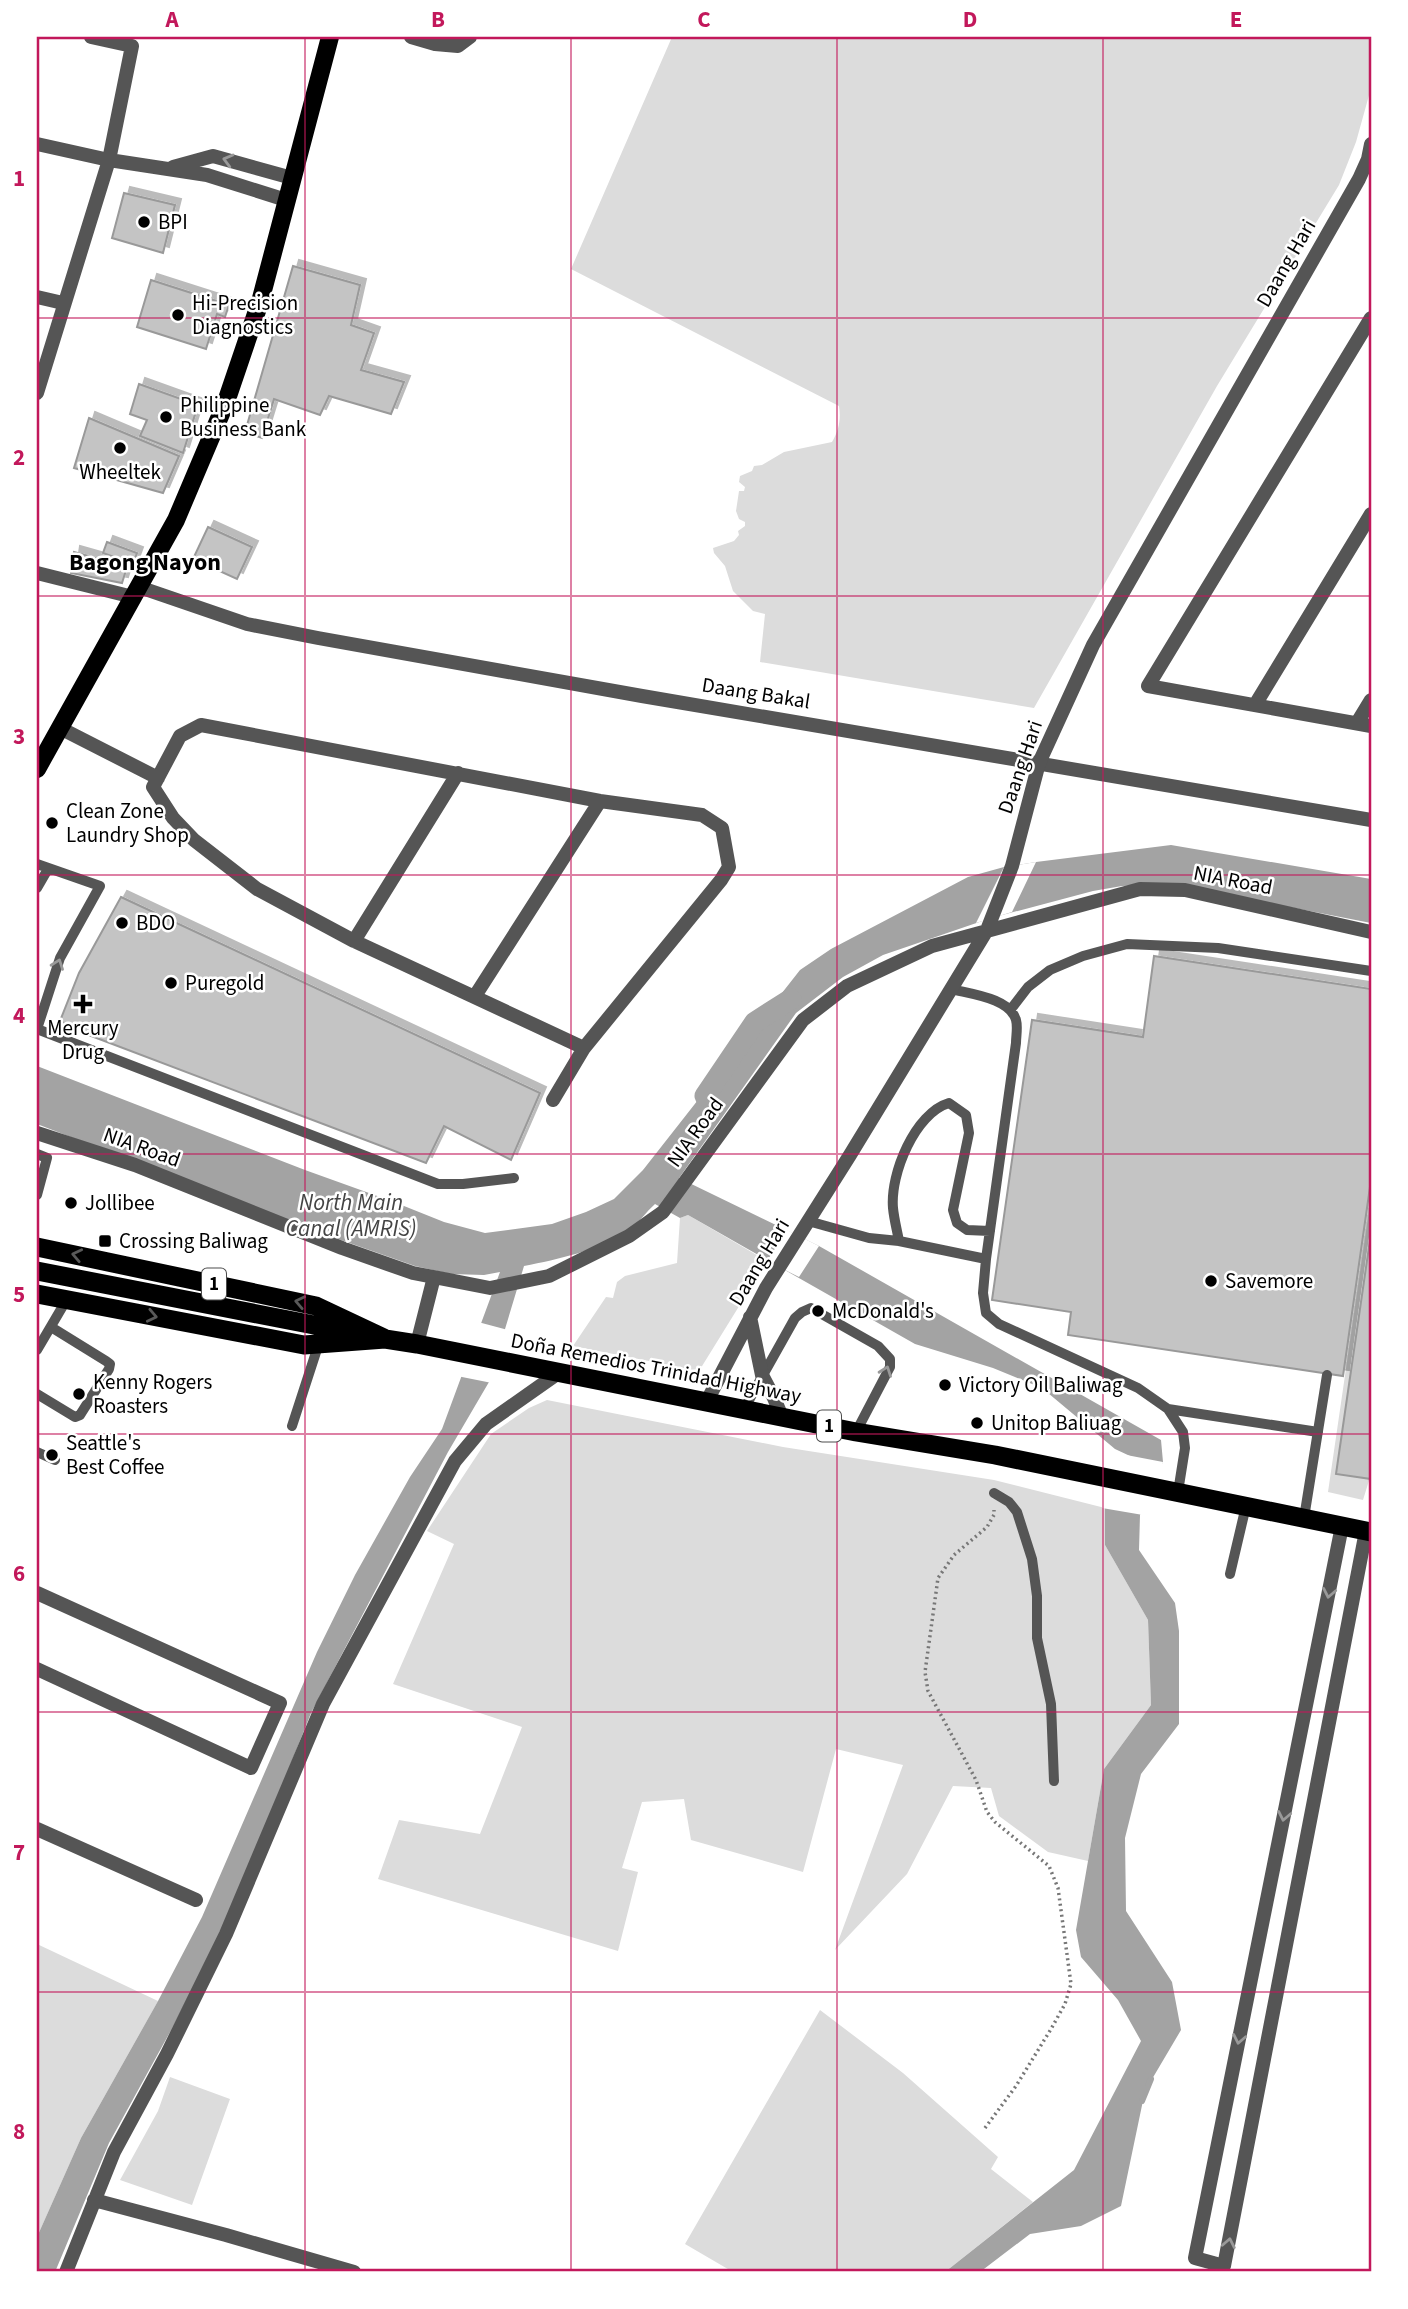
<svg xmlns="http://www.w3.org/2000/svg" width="1408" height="2309" font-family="'Source Sans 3',sans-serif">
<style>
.green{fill:#dcdcdc}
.water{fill:#a3a3a3}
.pier{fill:#fff}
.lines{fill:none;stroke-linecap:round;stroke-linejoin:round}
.stream{stroke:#a3a3a3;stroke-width:6}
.canal{stroke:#a3a3a3;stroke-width:21}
.building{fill:#c4c4c4;stroke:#999;stroke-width:2;filter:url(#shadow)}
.path{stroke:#777;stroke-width:3.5;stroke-dasharray:2 3.5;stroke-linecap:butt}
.service{stroke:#555;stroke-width:10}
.minor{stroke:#555;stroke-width:14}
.tertiary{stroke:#555;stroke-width:14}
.primary{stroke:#000;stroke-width:18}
.trunk{stroke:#000;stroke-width:19}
.oneway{stroke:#999}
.oneway2{stroke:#595959}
.grid{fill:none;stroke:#c2185b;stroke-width:2;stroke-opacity:0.55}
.poi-dot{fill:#000;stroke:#fff;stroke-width:2.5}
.labels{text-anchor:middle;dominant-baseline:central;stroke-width:5;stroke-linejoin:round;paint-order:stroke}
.shield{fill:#fff;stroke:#4c4c4c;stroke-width:2}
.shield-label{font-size:19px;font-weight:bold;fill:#000}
.poi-label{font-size:21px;fill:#000;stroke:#fff;text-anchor:start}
.street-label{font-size:21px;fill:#000;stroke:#fff}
.water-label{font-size:23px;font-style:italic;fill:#444;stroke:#fff}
.quarter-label{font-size:24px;font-weight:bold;fill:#000;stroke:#fff}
.neatline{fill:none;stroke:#c2185b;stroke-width:2.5}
.grid-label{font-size:23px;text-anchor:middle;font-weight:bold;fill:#c2185b}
</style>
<defs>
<filter id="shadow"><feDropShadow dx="6" dy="-6" stdDeviation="0" flood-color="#0004"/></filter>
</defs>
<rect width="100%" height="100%" fill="#fff"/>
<path class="green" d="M672,37H1371V88L1356,142L1339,185L1217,386L1034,708L760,662L765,614L753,611L733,591L725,566L714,553L713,548L734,541L739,535L738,531L745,526V522L739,519L736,511L739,491H744L745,487L739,482L740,476L752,471L754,466L762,465L784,452L832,442C839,431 841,419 839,406L571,269Z
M1371,1197V1474L1363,1500L1328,1492Z
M688,1215L767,1261L699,1371L573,1346L606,1297L613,1298L617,1282L625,1276L677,1263L680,1218Z
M547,1400L783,1447L994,1480L1105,1508V1545L1148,1620L1151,1705L1104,1769L1088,1861L1048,1852L999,1816L991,1788L953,1786L907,1874L835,1950L903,1765L836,1749L803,1872L691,1840L684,1799L642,1802L622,1868L638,1872L618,1951L378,1879L399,1820L480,1834L522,1727L393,1684L454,1544L427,1531L491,1434L529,1408Z
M37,1944L158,2001L81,2138L37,2237Z
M820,2010L903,2073L998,2157L991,2169L1033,2202L945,2272H733L685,2244Z
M170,2077L230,2099L192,2205L120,2180L158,2111Z"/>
<path class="water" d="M1171,845L1371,879V923L1198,889L1145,885L1122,886L1093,891L991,918L883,955L843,977L796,1013L679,1178L819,1246L1161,1440L1163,1462L1140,1515L1139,1550L1175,1603L1179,1631V1724L1141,1774L1125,1838L1126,1911L1172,1982L1181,2030L1145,2091L1121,2206L1081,2226L1030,2234L980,2272H945L1074,2170L1141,2041L1118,2000L1081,1957L1076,1930L1104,1769L1151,1705L1148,1620L1105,1545V1508L1130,1456L1115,1449L1042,1388L993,1368L915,1344L688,1215L680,1218L655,1204C646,1212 638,1224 627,1231C597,1251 559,1259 524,1266L489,1382L448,1452L311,1713L260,1841L215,1944L170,2032L109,2143L55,2272H37V2237L81,2138L158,2001L202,1917L317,1652L355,1575L410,1477L442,1429L500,1272L484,1275L451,1274L415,1266L301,1226L37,1124V1066L305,1170L394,1202L444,1222L485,1233L552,1224L586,1212L614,1199L643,1170L800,970L831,949L968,877L1004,867L1036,862Z"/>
<path class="pier" d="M1036,862L1012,912L976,923L1004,867Z
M787,1230L819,1246L799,1277L767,1261Z
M478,1322L508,1330L492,1383L457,1376Z
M1116,1453L1163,1462L1160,1477L1143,1515L1102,1508L1125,1457Z"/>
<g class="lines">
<path class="stream" d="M1142,2101L1151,2079"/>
<path class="canal" d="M705,1096L755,1022L791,999"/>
</g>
<path class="building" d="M124,193L175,205L163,253L112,238Z
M293,266L360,285L351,325L374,333L361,370L404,382L391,414L329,396L320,415L274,399L262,438L245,432Z
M151,280L229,305L225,317L217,314L206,349L137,327Z
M139,384L198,405L183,453L140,436L147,420L130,414Z
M89,418L179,456L163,493L74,468Z
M208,527L252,547L237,579L193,559Z
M107,542L137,553L133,564L103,553Z
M74,552L127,567L122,583L71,573Z
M121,897L540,1093L511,1160L444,1126L426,1163L86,1034L60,1021L79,973Z
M1154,956L1371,989V1180L1343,1376L1068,1335L1071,1312L992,1300L1032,1020L1143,1037Z
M1371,1233V1479L1336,1474Z"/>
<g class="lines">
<path class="path" d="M985,2128L1016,2086L1051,2029L1065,2004L1071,1984L1058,1888L1049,1866L995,1822L987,1812L976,1780L928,1691L925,1672L938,1578L954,1555L987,1527L994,1515V1510"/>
<path class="service" d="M37,864L100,886L60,958L37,1029
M37,888L48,869
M951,989C970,994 1010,998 1016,1020C1018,1027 1016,1036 1016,1043L986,1259L983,1293L986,1313L999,1324L1138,1388L1168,1409L1183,1432L1185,1448L1178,1492
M1011,1009L1028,987L1050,970L1083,956L1127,944L1218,948L1371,971
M37,1029L438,1184H463L514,1178
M37,1154L47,1158L37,1195
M808,1221L869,1238L899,1241L986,1259
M899,1241C897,1230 894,1219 893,1208C890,1174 915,1113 949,1103L966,1115L969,1133L953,1210L957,1223L967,1230L990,1231
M37,1350L67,1299
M37,1394L75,1417L80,1415L109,1369L110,1364L106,1361L51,1327
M744,1409L795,1318L802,1312L811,1308L878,1346L890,1359V1367L856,1432
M1168,1409L1318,1432
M292,1426L319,1343
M37,1452L55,1460
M994,1493L1009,1502L1017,1512L1032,1559L1037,1596V1638L1051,1704L1054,1781
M1304,1518L1327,1375
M1230,1574L1246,1506"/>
<path class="minor" d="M411,37L435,44L458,46L470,37
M37,144L109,160L207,175L286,200
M173,167L213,156L292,178
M37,297L63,303
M1371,318L1148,686L1371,726
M37,393L109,160L132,46L91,37
M37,573L133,597
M139,587L247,624L318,638L642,696L1371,820
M1255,705L1371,514
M1357,723L1371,700
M60,728L158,778
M354,941L458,773
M475,996L600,801
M553,1100L584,1048L721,880L729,867L722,828L702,815L600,801L201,725L180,736L153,787L173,818L194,840L257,889L354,941L584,1048
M1342,1526L1195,2258L1224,2266L1366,1531
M37,1593L280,1703L251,1768L37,1669
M37,1829L196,1900
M94,2200L226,2235L354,2272
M66,2272L114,2152L167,2054L226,1934L323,1704L455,1461L486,1424L557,1374"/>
<path class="tertiary" d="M37,1133L135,1165L342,1248L413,1273L490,1288L549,1276L629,1236L663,1212L803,1020L847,986L932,946L1140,889L1185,890L1371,932
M750,1317L762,1375L774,1398L782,1417
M417,1344L434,1277
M707,1401L766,1288L850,1155L987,930L1012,866L1039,763L1093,645L1359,179L1368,159L1371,144"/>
<path class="primary" d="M37,769L176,520L226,402L260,302L330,37"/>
<path class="trunk" d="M37,1247L316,1306L384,1338
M37,1271L355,1333
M37,1294L304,1345L385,1339L417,1344L856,1432L995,1455L1371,1532"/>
</g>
<defs><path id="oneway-chevron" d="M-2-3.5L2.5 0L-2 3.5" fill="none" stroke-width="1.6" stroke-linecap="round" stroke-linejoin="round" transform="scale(1.75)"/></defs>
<g class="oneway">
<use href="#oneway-chevron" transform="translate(228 160) rotate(-165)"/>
<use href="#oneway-chevron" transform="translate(58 964) rotate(-70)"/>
<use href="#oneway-chevron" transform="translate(886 1371) rotate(-70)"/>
<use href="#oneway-chevron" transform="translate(1329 1593) rotate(101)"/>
<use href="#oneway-chevron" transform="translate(1284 1816) rotate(101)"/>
<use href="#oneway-chevron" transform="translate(1239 2039) rotate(101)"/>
<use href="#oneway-chevron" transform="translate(1229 2243) rotate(-79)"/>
</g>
<g class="oneway2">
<use href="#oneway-chevron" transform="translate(77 1255) rotate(-168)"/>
<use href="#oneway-chevron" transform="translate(300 1302) rotate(-168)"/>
<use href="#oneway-chevron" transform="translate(152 1316) rotate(12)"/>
</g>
<path class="grid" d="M305,37V2272M571,37V2272M837,37V2272M1103,37V2272M37,318H1371M37,596H1371M37,875H1371M37,1154H1371M37,1434H1371M37,1712H1371M37,1992H1371"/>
<g class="poi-dot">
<circle cx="144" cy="222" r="7"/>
<circle cx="178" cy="315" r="7"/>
<circle cx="166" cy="417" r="7"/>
<circle cx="120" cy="448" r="7"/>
<circle cx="52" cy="823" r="7"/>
<circle cx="122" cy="923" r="7"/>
<circle cx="171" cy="983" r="7"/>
<path d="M79.5 993.5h7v7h7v7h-7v7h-7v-7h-7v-7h7z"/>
<circle cx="71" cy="1203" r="7"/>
<rect x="98" y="1234" width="14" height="14" rx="3.5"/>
<circle cx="1211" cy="1281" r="7"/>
<circle cx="818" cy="1311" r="7"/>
<circle cx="945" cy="1385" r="7"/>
<circle cx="79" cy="1394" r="7"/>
<circle cx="977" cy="1423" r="7"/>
<circle cx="52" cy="1455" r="7"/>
</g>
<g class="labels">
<g class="shield">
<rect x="202" y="1268.5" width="24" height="31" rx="5"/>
<rect x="817" y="1410.5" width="24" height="31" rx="5"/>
</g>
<g class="shield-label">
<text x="214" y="1284">1</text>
<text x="829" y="1426">1</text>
</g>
<g class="poi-label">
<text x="158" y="222">BPI</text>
<text x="192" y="303">Hi-Precision<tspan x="192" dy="24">Diagnostics</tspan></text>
<text x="180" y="405">Philippine<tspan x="180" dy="24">Business Bank</tspan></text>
<text x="120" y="472" text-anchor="middle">Wheeltek</text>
<text x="66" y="811">Clean Zone<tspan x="66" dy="24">Laundry Shop</tspan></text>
<text x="136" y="923">BDO</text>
<text x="185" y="983">Puregold</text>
<text x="83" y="1028" text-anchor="middle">Mercury<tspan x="83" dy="24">Drug</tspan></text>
<text x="85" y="1203">Jollibee</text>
<text x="119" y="1241">Crossing Baliwag</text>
<text x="1225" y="1281">Savemore</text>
<text x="832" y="1311">McDonald's</text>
<text x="93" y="1382">Kenny Rogers<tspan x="93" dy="24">Roasters</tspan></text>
<text x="959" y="1385">Victory Oil Baliwag</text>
<text x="991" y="1423">Unitop Baliuag</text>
<text x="66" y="1443">Seattle's<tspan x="66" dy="24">Best Coffee</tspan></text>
</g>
<g class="street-label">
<text transform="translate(1286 263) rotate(-60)">Daang Hari</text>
<text transform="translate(756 693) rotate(9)">Daang Bakal</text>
<text transform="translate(1020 767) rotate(-71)">Daang Hari</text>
<text transform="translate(1233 880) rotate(11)">NIA Road</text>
<text transform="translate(695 1132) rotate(-54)">NIA Road</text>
<text transform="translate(142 1147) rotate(20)">NIA Road</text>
<text transform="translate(759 1262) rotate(-59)">Daang Hari</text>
<text transform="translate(656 1368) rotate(11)">Doña Remedios Trinidad Highway</text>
</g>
<g class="water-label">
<text x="351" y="1202">North Main<tspan x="351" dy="26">Canal (AMRIS)</tspan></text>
</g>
<g class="quarter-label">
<text x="145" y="562">Bagong Nayon</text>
</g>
</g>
<rect width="1408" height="2309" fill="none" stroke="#ffffff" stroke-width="77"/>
<rect x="38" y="38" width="1332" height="2232" class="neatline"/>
<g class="grid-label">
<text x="172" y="27">A</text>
<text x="438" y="27">B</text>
<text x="704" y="27">C</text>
<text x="970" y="27">D</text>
<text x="1236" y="27">E</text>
<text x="19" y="186">1</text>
<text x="19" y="465">2</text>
<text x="19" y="744">3</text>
<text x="19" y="1023">4</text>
<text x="19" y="1302">5</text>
<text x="19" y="1581">6</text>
<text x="19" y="1860">7</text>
<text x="19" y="2139">8</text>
</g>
</svg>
